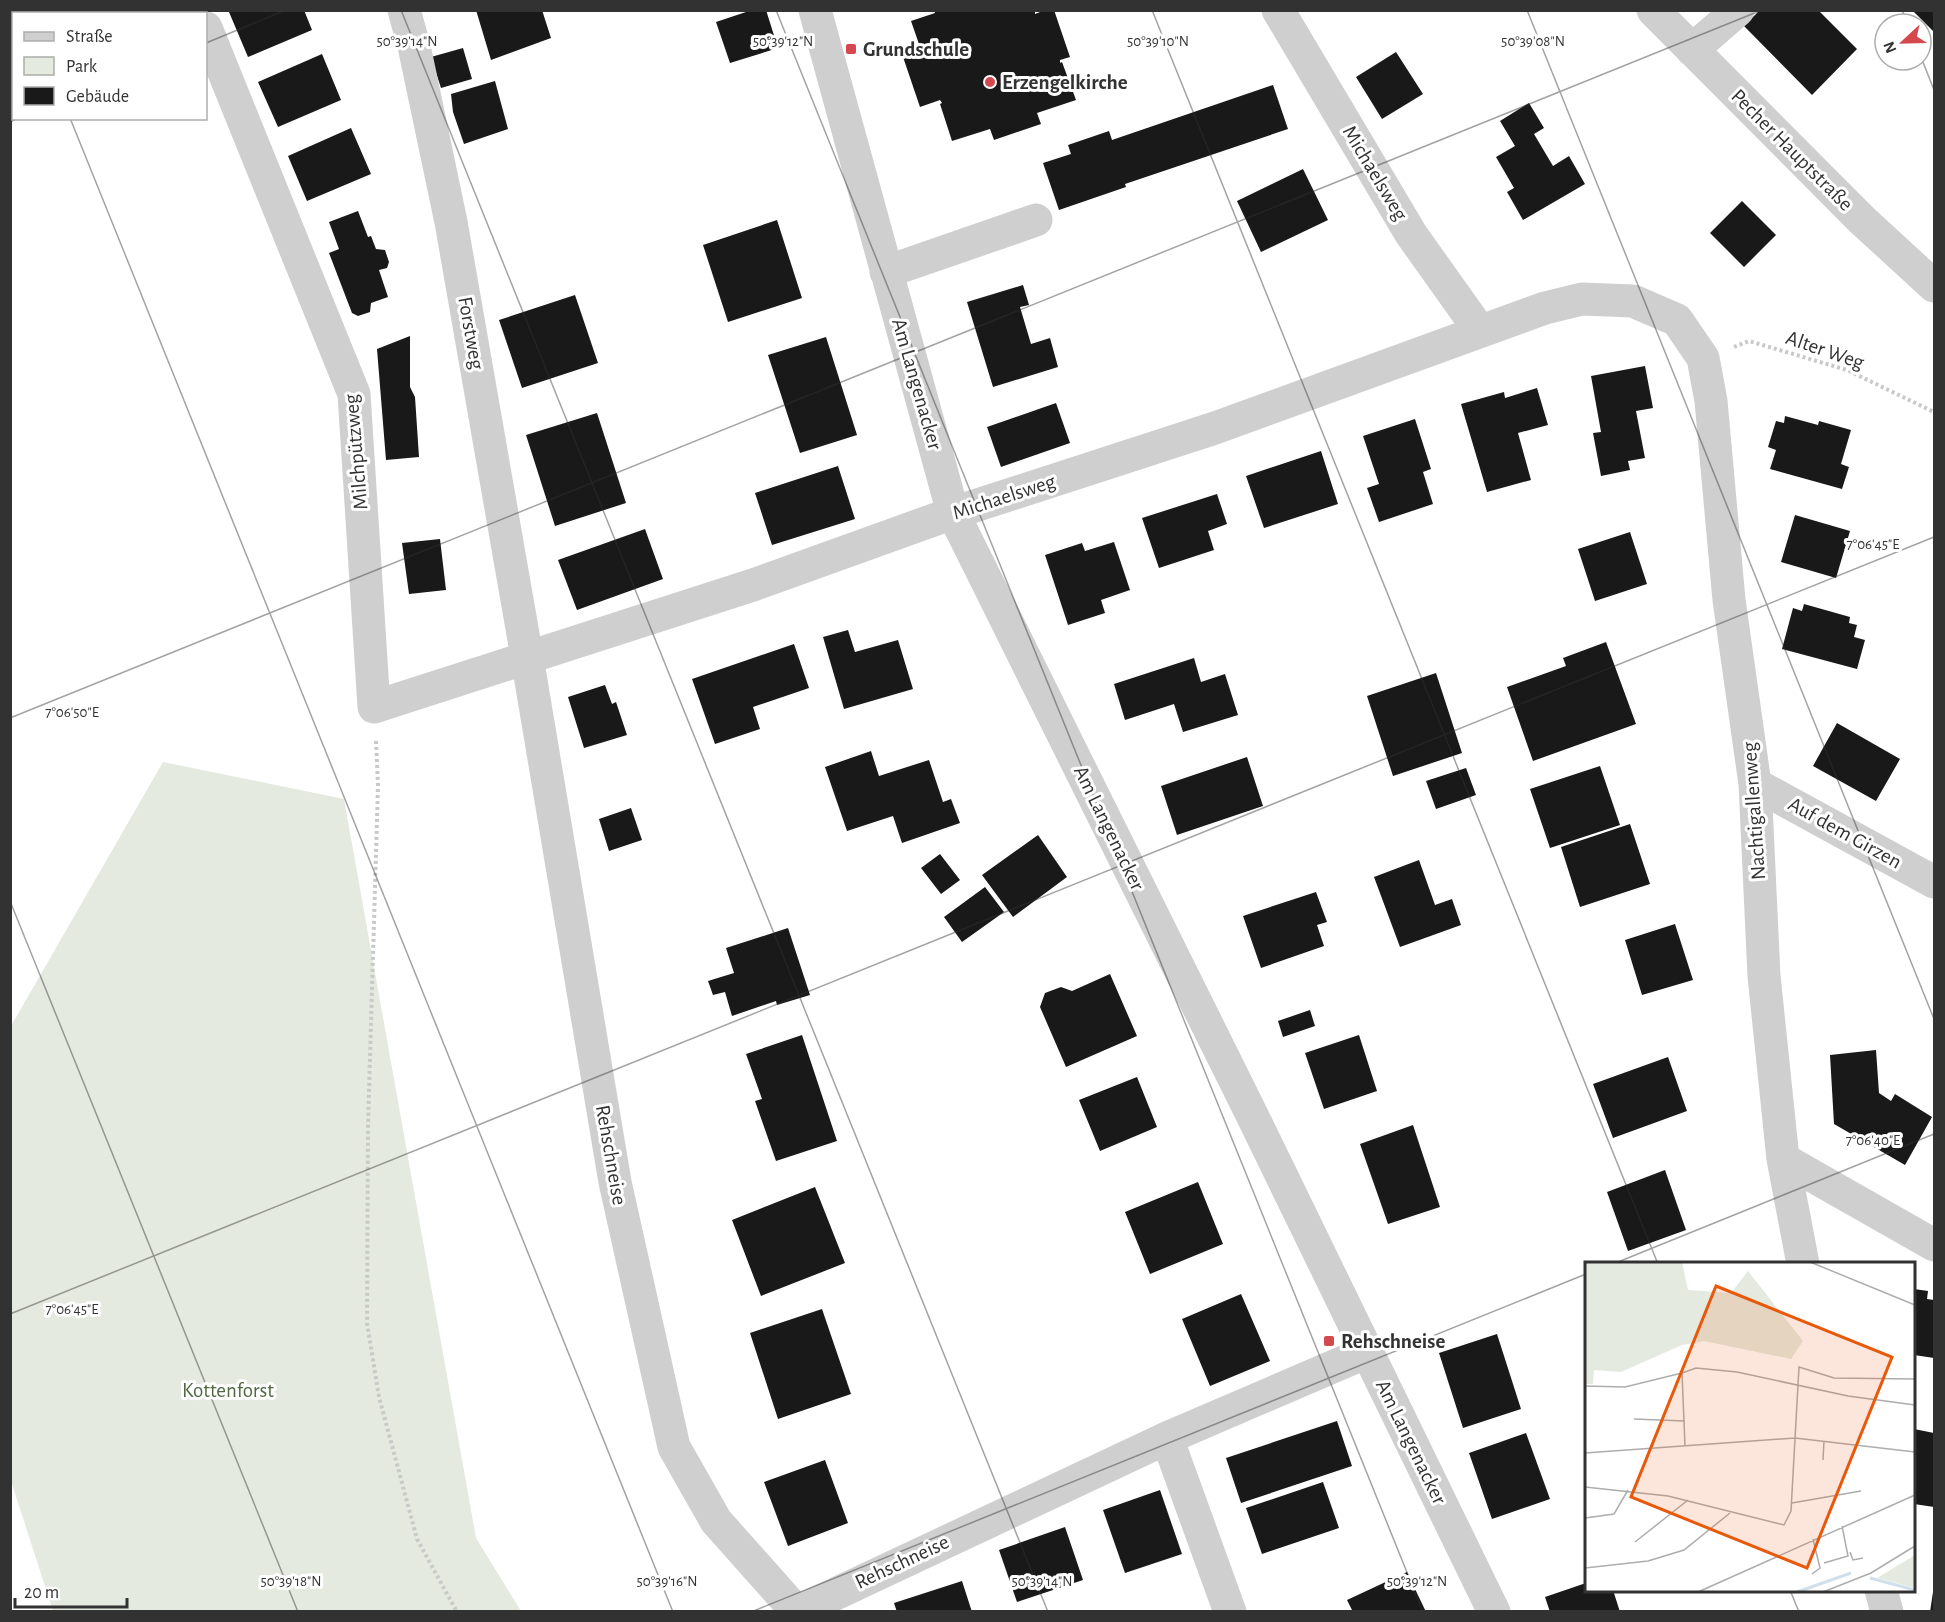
<svg xmlns="http://www.w3.org/2000/svg" width="1945" height="1622" font-family="'Alegreya Sans',sans-serif">
<style>
.green{fill:#e4eadf}
.building{fill:#191919}
.lines{fill:none;stroke-linecap:round;stroke-linejoin:round}
.path{stroke:#c9c9c9;stroke-width:4;stroke-dasharray:3 3;stroke-linecap:butt}
.minor{stroke:#cfcfcf;stroke-width:33}
.ticks{fill:none;stroke:#323232;stroke-width:1.5;stroke-opacity:0.45}
.poi-dot{fill:#d3494d;stroke:#fff;stroke-width:2}
.labels{text-anchor:middle;dominant-baseline:central;stroke-width:6;stroke-linejoin:round;paint-order:stroke}
.poi-label{font-size:21px;font-weight:bold;fill:#323232;stroke:#fff;text-anchor:start}
.street-label{font-size:21px;fill:#323232;stroke:#fff}
.park-label{font-size:21px;fill:#536943;stroke:#fff}
.inset-river{fill:none;stroke:#d0dfea;stroke-width:3}
.inset-road{fill:none;stroke:#adadad;stroke-width:1.5}
.view{fill:#e8590c;fill-opacity:0.15;stroke:#e8590c;stroke-width:3}
.inset-edge{fill:none;stroke:#323232;stroke-width:3}
.ticks-label{font-size:15px;text-anchor:middle;fill:#323232;stroke:#fff;stroke-width:6;stroke-linejoin:round;paint-order:stroke}
</style>
<rect width="100%" height="100%" fill="#fff"/>
<path class="green" d="M163,762L344,799L476,1538L521,1611H53L11,1481V1026Z"/>
<path class="building" d="M231,10H304L312,30L248,57L229,12Z
M476,10H542L551,38L491,60Z
M752,10H766L778,48L730,63L716,22Z
M934,10H1035V14L1045,10H1054L1070,57L1060,60V63L1062,62L1076,100L1037,113L1041,124L994,140L990,129L952,141L940,104L942,103L940,100L920,107L903,57L923,50L922,47H920L911,21L935,13Z
M1760,10H1818L1857,49L1812,95L1744,26Z
M1912,10H1934V32Z
M463,48L472,79L441,88L431,57Z
M1396,52L1423,94L1382,119L1356,77Z
M322,54L341,100L278,127L258,82Z
M495,81L508,129L464,144L453,112L451,94Z
M1273,85L1288,129L1125,184L1126,187L1059,210L1043,163L1071,154L1068,145L1109,131L1112,140Z
M1529,103L1544,128L1534,134L1553,166L1569,156L1585,184L1523,220L1507,192L1514,188L1496,157L1515,146L1500,121Z
M351,128L371,174L307,201L288,156Z
M1303,169L1328,220L1261,252L1237,201Z
M1742,201L1776,235L1744,267L1710,233Z
M358,211L368,237L371,236L376,249L385,250L389,262L387,268L379,270L388,297L371,303L370,312L358,316L352,313L329,253L339,249L329,222Z
M777,220L802,298L728,322L703,245Z
M1023,285L1029,305L1020,307L1031,344L1050,338L1058,367L993,387L967,302Z
M575,295L598,363L522,388L499,320Z
M410,336V387L415,397L419,457L386,460L377,349Z
M826,337L857,435L800,453L768,355Z
M1645,366L1653,408L1636,411L1645,458L1628,461L1630,470L1601,476L1593,433L1601,432L1591,376Z
M1537,388L1548,425L1518,433L1531,480L1487,492L1461,404L1504,392L1505,398Z
M1056,403L1070,443L1001,467L987,427Z
M597,413L626,503L555,526L526,435Z
M1785,416L1818,425L1819,421L1851,430L1841,464L1849,467L1842,489L1770,469L1776,450L1768,447L1776,421L1784,423Z
M1415,419L1431,469L1423,472L1433,504L1379,522L1367,488L1379,484L1363,436Z
M1321,451L1338,504L1264,528L1246,476Z
M838,466L855,519L772,545L755,493Z
M1217,494L1227,524L1208,531L1214,550L1159,568L1142,518Z
M1795,515L1850,531L1836,578L1781,562Z
M645,529L663,579L577,610L558,560Z
M1630,532L1647,584L1595,601L1578,549Z
M440,539L446,590L409,594L402,543Z
M1114,542L1130,590L1101,600L1105,613L1068,625L1045,555L1082,543L1085,551Z
M1804,604L1850,617L1849,623L1857,625L1854,637L1865,640L1857,669L1782,649L1793,608L1802,611Z
M848,630L855,652L898,640L913,689L844,709L823,637Z
M1606,642L1636,724L1533,761L1507,687L1566,666L1563,658Z
M794,644L809,688L753,707L760,729L715,744L692,679Z
M1194,658L1201,682L1225,674L1238,715L1183,732L1174,704L1125,720L1114,684Z
M1436,673L1462,753L1393,776L1367,696Z
M605,685L612,704L616,702L627,735L584,748L568,697Z
M1837,723L1900,759L1876,801L1813,766Z
M871,751L879,776L929,760L943,802L951,799L960,823L902,843L893,816L847,831L825,767Z
M1247,757L1263,806L1177,835L1161,786Z
M1600,766L1620,825L1550,848L1530,789Z
M1466,768L1476,795L1436,809L1426,781Z
M631,808L642,840L609,851L599,819Z
M1630,824L1650,884L1580,907L1561,847Z
M1038,835L1067,877L1013,917L982,875Z
M940,854L960,880L941,894L921,868Z
M1419,860L1435,905L1452,899L1461,925L1400,947L1374,877Z
M985,887L1004,912L962,942L944,917Z
M1316,892L1327,922L1317,925L1324,946L1261,968L1243,916Z
M1675,924L1693,980L1642,995L1625,940Z
M788,928L810,995L777,1005L776,1001L732,1016L725,992L713,995L708,981L734,973L726,948Z
M1110,974L1137,1036L1066,1067L1040,1007L1045,993L1061,987L1072,991Z
M1310,1010L1315,1026L1283,1037L1278,1021Z
M802,1035L837,1141L776,1161L755,1101L762,1099L746,1054Z
M1359,1035L1377,1091L1324,1109L1305,1053Z
M1876,1050L1879,1093L1891,1101L1895,1094L1932,1117L1905,1165L1834,1124L1830,1055Z
M1668,1057L1687,1111L1613,1138L1593,1084Z
M1137,1077L1157,1127L1100,1151L1079,1100Z
M1413,1125L1440,1207L1388,1224L1360,1144Z
M1665,1170L1686,1230L1628,1251L1607,1192Z
M1198,1182L1223,1244L1150,1274L1125,1212Z
M815,1187L845,1263L761,1296L732,1220Z
M1914,1289L1928,1291L1927,1299L1934,1300V1358L1914,1355Z
M1241,1294L1270,1361L1210,1386L1182,1319Z
M822,1309L851,1394L778,1419L750,1333Z
M1497,1334L1521,1409L1463,1428L1439,1353Z
M1337,1421L1352,1466L1241,1503L1226,1458Z
M1914,1429L1934,1433V1507L1914,1504Z
M1526,1433L1550,1499L1492,1519L1469,1453Z
M825,1460L848,1523L788,1546L764,1482Z
M1323,1482L1339,1528L1262,1554L1246,1508Z
M1160,1490L1182,1554L1125,1573L1103,1510Z
M1065,1527L1083,1580L1017,1602L999,1550Z
M1407,1572L1426,1612H1353L1347,1600Z
M962,1581L972,1612H897L894,1603Z
M1586,1583V1590H1613L1620,1612H1550L1545,1597Z
M1933,1592L1934,1612H1930Z"/>
<g class="lines">
<path class="path" d="M1734,347L1749,341L1847,370L1934,412
M376,741L378,785L368,1126L367,1323L379,1397L417,1539L457,1612"/>
<path class="minor" d="M404,10L414,46L451,222L527,657L615,1182L674,1447L716,1521L797,1612
M815,10L953,513L1252,1115L1494,1612
M1278,10L1411,234L1480,331
M1653,10L1862,220L1934,286
M206,28L354,394L374,707L753,585L953,513L1215,428L1545,308L1582,299L1633,301L1677,320L1703,358L1711,401L1729,600L1755,784L1764,976L1783,1159L1803,1264
M1692,50L1738,10
M886,272L1036,220
M1755,784L1934,882
M1783,1159L1934,1245
M1167,1438L1230,1612
M1881,1590L1887,1612
M797,1612L1167,1438L1367,1352"/>
</g>
<path class="ticks" d="M26,10L27,14M401,10L1048,1612M776,10L1423,1612M1152,10L1658,1264M1527,10L1934,1019M1902,10L1908,24M206,43L286,10M1921,57L1934,90M70,118L673,1612M10,122L18,118M10,718L1762,10M10,901L298,1612M1613,1264L1934,1134M10,1314L1934,537M1790,1590L1799,1612M751,1612L1586,1274"/>
<g class="poi-dot">
<rect x="845" y="43" width="12" height="12" rx="3"/>
<circle cx="990" cy="82" r="6"/>
<rect x="1323" y="1335" width="12" height="12" rx="3"/>
</g>
<g class="labels">
<g class="poi-label">
<text x="863" y="49">Grundschule</text>
<text x="1002" y="82">Erzengelkirche</text>
<text x="1341" y="1341">Rehschneise</text>
</g>
<g class="street-label">
<text transform="translate(1792 150) rotate(45)">Pecher Hauptstraße</text>
<text transform="translate(1375 173) rotate(59)">Michaelsweg</text>
<text transform="translate(471 333) rotate(80)">Forstweg</text>
<text transform="translate(1825 350) rotate(19)">Alter Weg</text>
<text transform="translate(917 384) rotate(74)">Am Langenacker</text>
<text transform="translate(356 452) rotate(-95)">Milchpützweg</text>
<text transform="translate(1004 497) rotate(-18)">Michaelsweg</text>
<text transform="translate(1754 811) rotate(-94)">Nachtigallenweg</text>
<text transform="translate(1109 828) rotate(64)">Am Langenacker</text>
<text transform="translate(1845 833) rotate(29)">Auf dem Girzen</text>
<text transform="translate(611 1155) rotate(80)">Rehschneise</text>
<text transform="translate(1411 1442) rotate(64)">Am Langenacker</text>
<text transform="translate(902 1562) rotate(-25)">Rehschneise</text>
</g>
<g class="park-label">
<text x="228" y="1390">Kottenforst</text>
</g>
</g>
<g transform="translate(1585 1262)">
<rect width="330" height="330" fill="#fff"/>
<path d="M0,0H97L103,28L146,31L163,9L218,79L206,97L119,79L97,83L36,110L9,108L8,122H0ZM330,293V326L292,316Z" fill="#e4eadf"/>
<path class="inset-river" d="M285,316L330,328M212,330L266,311"/>
<path class="inset-road" d="M225,0L330,43M0,124L40,125L97,111M49,157L100,159M100,184L97,111L111,106L152,110L263,134L330,143M0,191L210,176L330,190M238,198L239,179M0,225L83,234L199,263L206,249L214,105L249,116L330,117M207,241L276,229M0,256L29,252L43,228M50,280L103,238M265,290L268,298L278,296M239,301L263,294L257,264M0,306L63,299L99,288L145,251M227,312L235,306L228,277M113,330L330,233M238,330L286,311L330,284"/>
<path class="view" d="M131,24L307,95L222,306L46,235Z"/>
<rect width="330" height="330" class="inset-edge"/>
</g>
<g class="ticks-label">
<text x="407" y="46">50°39'14"N</text>
<text x="783" y="46">50°39'12"N</text>
<text x="1158" y="46">50°39'10"N</text>
<text x="1533" y="46">50°39'08"N</text>
<text x="1873" y="549">7°06'45"E</text>
<text x="72" y="717">7°06'50"E</text>
<text x="1873" y="1145">7°06'40"E</text>
<text x="72" y="1314">7°06'45"E</text>
<text x="291" y="1586">50°39'18"N</text>
<text x="667" y="1586">50°39'16"N</text>
<text x="1042" y="1586">50°39'14"N</text>
<text x="1417" y="1586">50°39'12"N</text>
</g>
<rect width="1945" height="1622" fill="none" stroke="#323232" stroke-width="24"/>
<rect x="12" y="12" width="195" height="108" fill="#ffffff" stroke="#adadad" stroke-width="1.5"/>
<rect x="24" y="32" width="30" height="9" fill="#cfcfcf" stroke="#adadad" stroke-width="1.5"/>
<text x="66" y="42" font-size="18" fill="#323232">Straße</text>
<rect x="24" y="57" width="30" height="18" fill="#e4eadf" stroke="#adadad" stroke-width="1.5"/>
<text x="66" y="72" font-size="18" fill="#323232">Park</text>
<rect x="24" y="87" width="30" height="18" fill="#191919" stroke="#adadad" stroke-width="1.5"/>
<text x="66" y="102" font-size="18" fill="#323232">Gebäude</text>
<g transform="translate(1903 42) rotate(248)"><circle r="28" fill="#ffffff" stroke="#adadad" stroke-width="1.5"/>
<path d="M0-4.5L10 22L0 15L-10 22Z" fill="#d3494d"/>
<text y="-9" font-size="16" font-weight="bold" text-anchor="middle" fill="#323232">N</text>
</g>
<path d="M15 1598v9h112v-9" fill="none" stroke="#323232" stroke-width="3"/>
<text x="24" y="1598" font-size="18" fill="#323232" stroke="#ffffff" stroke-width="4.5" paint-order="stroke">20 m</text>
</svg>
